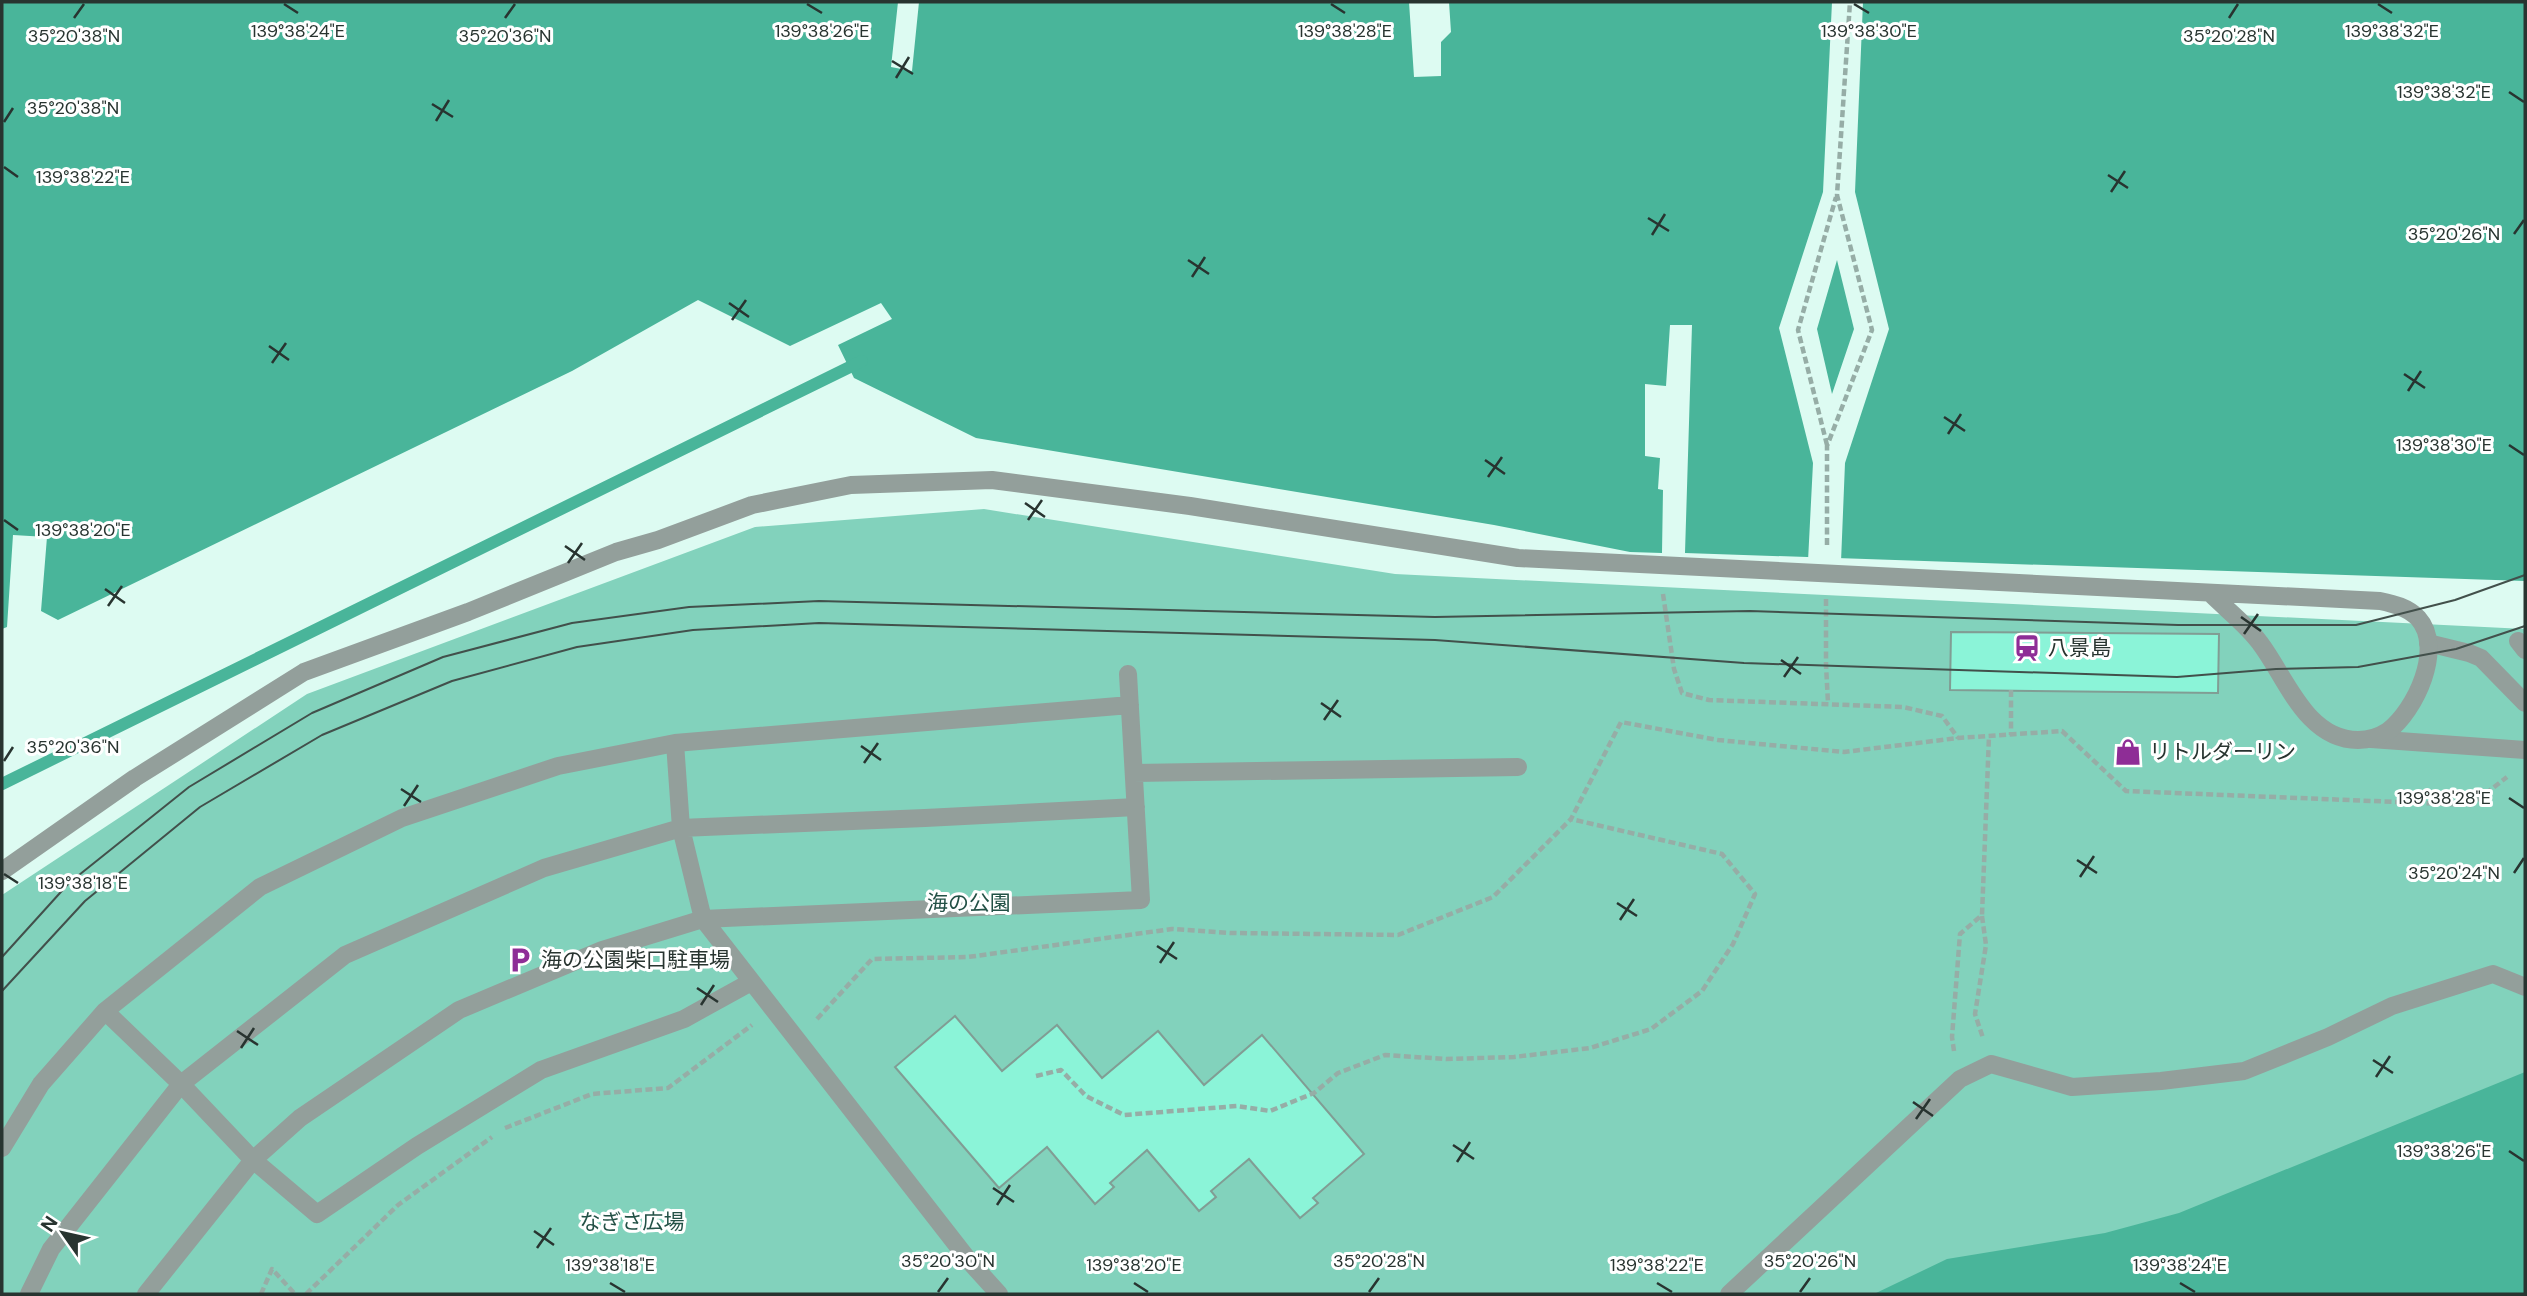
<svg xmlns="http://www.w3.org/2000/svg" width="2527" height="1296" font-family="'DM Sans','Noto Sans JP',sans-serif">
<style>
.green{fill:#82d2bc}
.water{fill:#49b59a}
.pier{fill:#ddfbf2;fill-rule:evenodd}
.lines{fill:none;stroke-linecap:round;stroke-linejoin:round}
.stream{stroke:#49b59a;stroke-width:12}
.building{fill:#8bf4d8;stroke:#819d94;stroke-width:2}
.path{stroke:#96ada6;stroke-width:4.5;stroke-dasharray:7 3.5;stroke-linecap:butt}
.service{stroke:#939f9b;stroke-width:18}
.pedestrian{stroke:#939f9b;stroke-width:18}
.minor{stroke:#939f9b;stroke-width:18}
.tram{stroke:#42504b;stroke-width:2}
.ticks{fill:none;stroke:#283430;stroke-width:2.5}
.labels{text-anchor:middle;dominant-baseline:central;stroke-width:6;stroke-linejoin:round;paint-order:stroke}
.poi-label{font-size:21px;fill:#283430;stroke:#fff;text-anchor:start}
.park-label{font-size:21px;fill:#235146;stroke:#fff}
.ticks-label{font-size:18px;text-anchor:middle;fill:#283430;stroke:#fff;stroke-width:6;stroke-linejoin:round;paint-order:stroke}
</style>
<rect width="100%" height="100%" fill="#ddfbf2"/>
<path class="green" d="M984,509L1395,574L2525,629V1140L2002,1294H2V895L307,694L755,527Z"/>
<path class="water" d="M2,2H898L891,67L912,71L919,2H1409L1414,77L1441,76V42L1451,32L1449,2H2525V581L1685,553L1692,325H1670L1666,386L1645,384V456L1660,458L1658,489L1663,490L1662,553L1630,552L1494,525L976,438L854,378L838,345L892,319L881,303L790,346L698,300L572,371L58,620L41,611L47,537L13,535L7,627L2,629Z
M2525,1072V1294H1874L1947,1259L2105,1233L2179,1213Z"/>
<path class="pier" d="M1832,2H1863L1855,192L1889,329L1845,463L1841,562L1808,561L1813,463L1779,328L1823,192ZM1837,260L1854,329L1832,394L1817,329Z"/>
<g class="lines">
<path class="stream" d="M2,784L862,361"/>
</g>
<path class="building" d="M1951,632L2219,634L2218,693L1950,690Z
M955,1016L1002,1071L1057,1025L1102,1078L1158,1031L1204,1085L1262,1035L1364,1154L1313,1198L1318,1203L1300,1218L1249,1159L1211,1191L1216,1197L1199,1211L1147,1150L1110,1183L1114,1187L1095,1204L1047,1147L999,1188L895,1067Z"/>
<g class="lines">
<path class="path" d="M1827,445L1798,330L1836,197
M1827,545V446L1872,330L1837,195L1850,2
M1663,594L1674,669L1682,693L1709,700L1903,707L1942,716L1958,738
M1826,599V665L1828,703
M2011,690V735
M1982,916L1986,945L1975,1014L1983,1038
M817,1019L872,959L968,957L1172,929L1231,933L1398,935L1493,897L1571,819L1621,722L1718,740L1844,752L1958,738L2062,731L2126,791L2471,805L2507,777
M1954,1051L1952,1037L1960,934L1982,915L1989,736
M1036,1076L1061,1070L1086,1096L1124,1115L1237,1106L1270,1111L1314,1093L1338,1073L1385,1055L1446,1059L1514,1057L1590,1048L1651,1029L1702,991L1733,944L1755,894L1722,854L1571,819
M505,1128L592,1094L668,1088L752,1025
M261,1294L272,1269L295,1294
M306,1294L398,1205L492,1137"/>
<path class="service" d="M2428,643L2469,653L2481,658L2525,703
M2371,739L2525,750
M675,743L681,828L703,919L970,1262L999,1294
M1134,773L1518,767
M105,1011L181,1084L253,1160L317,1214L417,1146L541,1070L684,1019L751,982
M2,1148L41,1084L105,1011L260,887L402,818L558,766L675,743L1130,705
M29,1294L51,1249L181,1084L345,955L544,868L681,828L925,818L1136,807
M146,1294L253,1160L300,1118L459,1010L602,950L703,919L1141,900L1128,674"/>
<path class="pedestrian" d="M2518,641L2525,650
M1729,1294L1960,1079L1991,1064L2072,1087L2161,1081L2244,1071L2328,1037L2392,1006L2493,974L2525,987"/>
<path class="minor" d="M2,871L135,778L304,672L468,612L616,552L658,540L752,505L851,485L992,480L1190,506L1518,558L2380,601C2394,604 2407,607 2418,618C2445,648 2415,711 2388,731C2379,737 2368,740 2358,740C2306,740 2286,677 2260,643C2247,625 2227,610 2211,594"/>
<path class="tram" d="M2,957L69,883L189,787L312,713L443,657L572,623L689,607L819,601L1435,617L1750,611L2178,625H2356L2455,600L2525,575
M2,991L85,901L200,807L322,735L452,681L577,647L693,630L819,623L1435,640L1744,663L2177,677L2276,669L2358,667L2456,649L2525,626"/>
</g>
<path class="ticks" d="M284,4L298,13M807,4L822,13M1331,4L1345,13M1854,4L1869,13M2378,4L2392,13M74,18L84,4M505,18L515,4M2229,18L2238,4M892,61L913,74M896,78L909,57M2509,92L2524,102M432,104L453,117M436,121L449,100M4,122L13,108M4,167L18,177M2108,175L2128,188M2111,192L2125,171M1648,218L1669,231M2514,234L2524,220M1652,235L1665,214M1188,260L1209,274M1192,277L1205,257M729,303L749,317M732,320L746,300M269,346L289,360M272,363L286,343M2404,374L2425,388M2408,391L2421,371M1944,417L1965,431M1948,434L1961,414M2509,445L2524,455M1485,460L1505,474M1488,477L1502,457M1025,503L1045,517M4,520L18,530M1028,520L1042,500M565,546L585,560M568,563L582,543M105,589L125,603M108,606L122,586M2241,617L2261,631M2244,634L2258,614M1781,660L1801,674M1784,677L1798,657M1321,703L1341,717M1324,720L1338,700M861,746L881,760M4,761L13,747M864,763L878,743M401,789L421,802M2509,798L2524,808M404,806L418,785M2077,860L2097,873M2514,873L2524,858M4,874L18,883M2080,877L2094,856M1617,903L1637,916M1620,920L1634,899M1157,946L1177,959M1160,963L1174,942M697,988L718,1002M701,1005L714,985M237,1031L258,1045M241,1048L254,1028M2373,1060L2393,1073M2376,1077L2390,1056M1913,1102L1933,1116M1916,1119L1930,1099M1453,1145L1474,1159M2509,1151L2524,1161M1457,1162L1470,1142M993,1188L1014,1202M997,1205L1010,1185M534,1231L554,1245M537,1248L551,1228M610,1283L625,1292M1134,1283L1148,1292M1657,1283L1672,1292M2180,1283L2195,1292M938,1292L948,1278M1369,1292L1379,1278M1800,1292L1810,1278"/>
<defs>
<symbol id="station-bare" viewBox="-9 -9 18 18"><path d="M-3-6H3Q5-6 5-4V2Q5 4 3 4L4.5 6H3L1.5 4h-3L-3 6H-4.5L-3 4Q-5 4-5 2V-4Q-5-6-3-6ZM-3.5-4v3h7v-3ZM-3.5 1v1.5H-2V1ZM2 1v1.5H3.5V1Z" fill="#8e2d96" stroke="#fff" stroke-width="2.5" paint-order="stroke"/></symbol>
<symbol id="shop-bare" viewBox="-9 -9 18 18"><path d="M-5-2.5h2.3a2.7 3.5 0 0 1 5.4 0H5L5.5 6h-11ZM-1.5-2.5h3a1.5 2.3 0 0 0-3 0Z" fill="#8e2d96" stroke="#fff" stroke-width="2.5" paint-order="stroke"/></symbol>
<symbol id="parking-bare" viewBox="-9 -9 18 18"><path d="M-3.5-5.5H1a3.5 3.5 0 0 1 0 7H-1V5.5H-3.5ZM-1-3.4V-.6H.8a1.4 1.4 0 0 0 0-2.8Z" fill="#8e2d96" stroke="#fff" stroke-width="2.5" paint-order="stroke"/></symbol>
</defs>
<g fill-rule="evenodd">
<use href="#station-bare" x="2008" y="629" width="38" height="38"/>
<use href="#shop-bare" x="2109" y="733" width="38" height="38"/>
<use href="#parking-bare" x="501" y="941" width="38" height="38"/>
</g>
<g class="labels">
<g class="poi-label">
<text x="2048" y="648">八景島</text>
<text x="2149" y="752">リトルダーリン</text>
<text x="541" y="960">海の公園柴口駐車場</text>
</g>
<g class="park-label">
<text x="969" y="903">海の公園</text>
<text x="632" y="1222">なぎさ広場</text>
</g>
</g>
<g class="ticks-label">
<text x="298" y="37">139°38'24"E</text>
<text x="822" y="37">139°38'26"E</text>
<text x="1345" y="37">139°38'28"E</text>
<text x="1869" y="37">139°38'30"E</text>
<text x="2392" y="37">139°38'32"E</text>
<text x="74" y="42">35°20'38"N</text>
<text x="505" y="42">35°20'36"N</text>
<text x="2229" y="42">35°20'28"N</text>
<text x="2444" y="98">139°38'32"E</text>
<text x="73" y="114">35°20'38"N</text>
<text x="83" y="183">139°38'22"E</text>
<text x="2454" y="240">35°20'26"N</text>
<text x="2444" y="451">139°38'30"E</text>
<text x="83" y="536">139°38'20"E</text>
<text x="73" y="753">35°20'36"N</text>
<text x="2444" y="804">139°38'28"E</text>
<text x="2454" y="879">35°20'24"N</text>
<text x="83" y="889">139°38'18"E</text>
<text x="2444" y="1157">139°38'26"E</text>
<text x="948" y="1267">35°20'30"N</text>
<text x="1379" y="1267">35°20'28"N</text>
<text x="1810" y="1267">35°20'26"N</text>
<text x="610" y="1271">139°38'18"E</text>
<text x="1134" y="1271">139°38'20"E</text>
<text x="1657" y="1271">139°38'22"E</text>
<text x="2180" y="1271">139°38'24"E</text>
</g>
<rect width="2527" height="1296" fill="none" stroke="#283430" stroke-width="7"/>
<g transform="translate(63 1233) rotate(304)" stroke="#ffffff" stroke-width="5" paint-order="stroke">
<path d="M0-5L12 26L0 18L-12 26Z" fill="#283430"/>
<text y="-10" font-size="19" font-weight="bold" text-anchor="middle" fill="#283430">N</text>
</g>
</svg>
